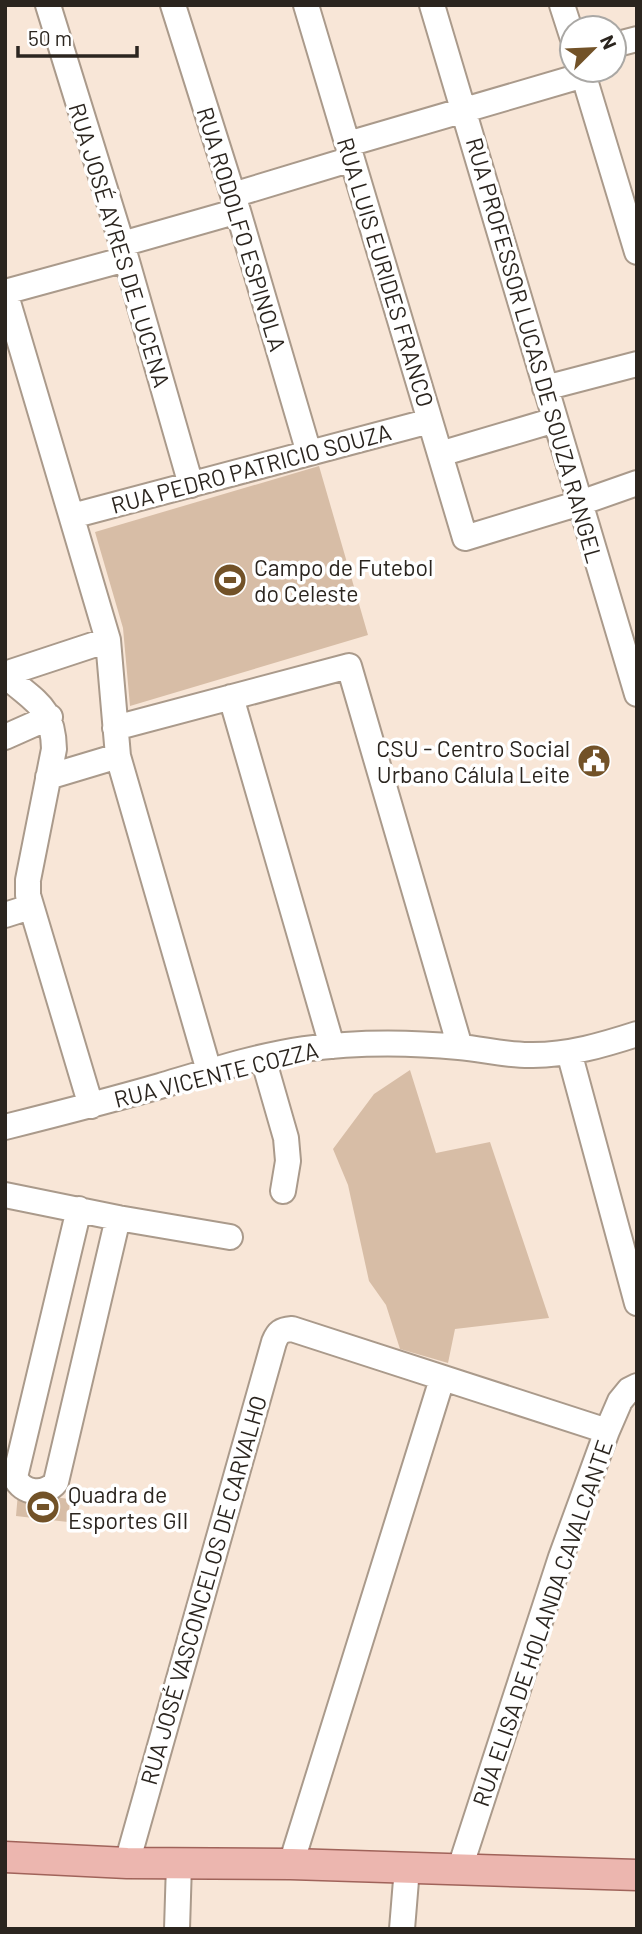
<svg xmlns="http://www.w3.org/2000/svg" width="642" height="1934" font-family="Barlow,sans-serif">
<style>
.green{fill:#d7bda6}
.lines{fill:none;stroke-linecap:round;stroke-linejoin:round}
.minor-casing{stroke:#aa9a8b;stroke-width:28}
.major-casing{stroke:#a0635a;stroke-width:33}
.minor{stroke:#fff;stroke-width:24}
.major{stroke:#ecb6af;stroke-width:30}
.labels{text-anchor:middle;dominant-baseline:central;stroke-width:7;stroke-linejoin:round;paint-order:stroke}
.street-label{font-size:23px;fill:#2b251f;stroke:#fff}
.poi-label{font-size:23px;fill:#2b251f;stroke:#fff;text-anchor:start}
</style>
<rect width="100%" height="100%" fill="#f8e6d7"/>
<path class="green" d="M319,466L368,635L130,706L123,628L95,532Z
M410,1070L436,1153L490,1142L549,1318L455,1329L448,1363L400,1349L386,1305L369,1281L348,1185L333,1149L374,1094Z
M18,1493L70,1499L68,1522L16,1516Z"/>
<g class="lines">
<defs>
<path id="minor" d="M48,5L122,244L191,485
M173,5L238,211L309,453
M306,5L465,538L580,503L637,483
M432,5L637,694
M562,5L572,36
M614,45L637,39
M582,70L637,252
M348,144L584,75
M233,195L352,159
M122,244L238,211
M5,292L108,640L118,756L209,1071
M5,292L126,259
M545,388L637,364
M440,454L555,420
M72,516L430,421
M5,674L108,640
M5,675C34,702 53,705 54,749L28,880V895L91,1106
M231,697L332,1046
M115,728L349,666L460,1047
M5,737L50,717
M48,777L118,756
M5,915L30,907
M569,1052L637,1303
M263,1058L286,1138L288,1161L283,1191
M5,1127C57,1114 108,1101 160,1086C207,1072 256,1056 304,1049C355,1042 408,1042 459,1047C483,1049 508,1056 533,1055C569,1055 603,1045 637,1034
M5,1195L118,1218L230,1237
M79,1209L15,1477C22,1494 45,1496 56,1482L118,1218
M127,1863L274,1342C278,1332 281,1330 292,1329L607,1431
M291,1864L442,1379
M460,1868L561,1557L607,1431L620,1401L629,1390L637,1386
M177,1929L179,1864
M402,1929L407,1868"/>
<path id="major" d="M5,1857L127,1863L291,1864L637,1875"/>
</defs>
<use href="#minor" class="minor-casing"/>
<use href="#major" class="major-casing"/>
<use href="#minor" class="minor"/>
<use href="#major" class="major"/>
</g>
<defs>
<symbol id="stadium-disc" viewBox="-11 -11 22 22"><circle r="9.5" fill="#725228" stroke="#fff"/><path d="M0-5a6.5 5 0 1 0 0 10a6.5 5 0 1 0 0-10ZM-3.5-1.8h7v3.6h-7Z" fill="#fff"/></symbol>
<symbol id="civic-disc" viewBox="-11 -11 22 22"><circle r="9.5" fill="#725228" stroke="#fff"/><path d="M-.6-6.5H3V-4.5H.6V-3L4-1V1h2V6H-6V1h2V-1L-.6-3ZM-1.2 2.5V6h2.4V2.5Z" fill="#fff"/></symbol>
</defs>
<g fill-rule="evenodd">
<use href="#stadium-disc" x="211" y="561" width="38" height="38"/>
<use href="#civic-disc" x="575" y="742" width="38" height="38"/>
<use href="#stadium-disc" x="24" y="1488" width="38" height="38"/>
</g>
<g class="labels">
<g class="street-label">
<text transform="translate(242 229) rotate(73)">RUA RODOLFO ESPINOLA</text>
<text transform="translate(120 245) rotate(73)">RUA JOSÉ AYRES DE LUCENA</text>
<text transform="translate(386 272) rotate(73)">RUA LUIS EURIDES FRANCO</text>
<text transform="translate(535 350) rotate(74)">RUA PROFESSOR LUCAS DE SOUZA RANGEL</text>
<text transform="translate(251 468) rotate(-15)">RUA PEDRO PATRICIO SOUZA</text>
<text transform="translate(216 1074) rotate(-14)">RUA VICENTE COZZA</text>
<text transform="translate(203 1590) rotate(-74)">RUA JOSÉ VASCONCELOS DE CARVALHO</text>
<text transform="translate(542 1623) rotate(-71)">RUA ELISA DE HOLANDA CAVALCANTE</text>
</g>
<g class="poi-label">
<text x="254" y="567">Campo de Futebol<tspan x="254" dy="26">do Celeste</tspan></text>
<text x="570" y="748" text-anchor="end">CSU - Centro Social<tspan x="570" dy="26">Urbano Cálula Leite</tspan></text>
<text x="68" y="1494">Quadra de<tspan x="68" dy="26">Esportes GII</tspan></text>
</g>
</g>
<rect width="642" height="1934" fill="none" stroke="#2b251f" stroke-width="14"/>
<g transform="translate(593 49) rotate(66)"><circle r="33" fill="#ffffff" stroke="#aaa8a5" stroke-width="2"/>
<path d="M0-5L12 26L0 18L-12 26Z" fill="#725228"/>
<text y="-10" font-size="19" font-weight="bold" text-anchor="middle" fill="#2b251f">N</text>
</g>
<path d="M18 46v10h119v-10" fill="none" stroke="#2b251f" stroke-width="3.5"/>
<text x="28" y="46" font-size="21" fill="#2b251f" stroke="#ffffff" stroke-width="5" paint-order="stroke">50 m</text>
</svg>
